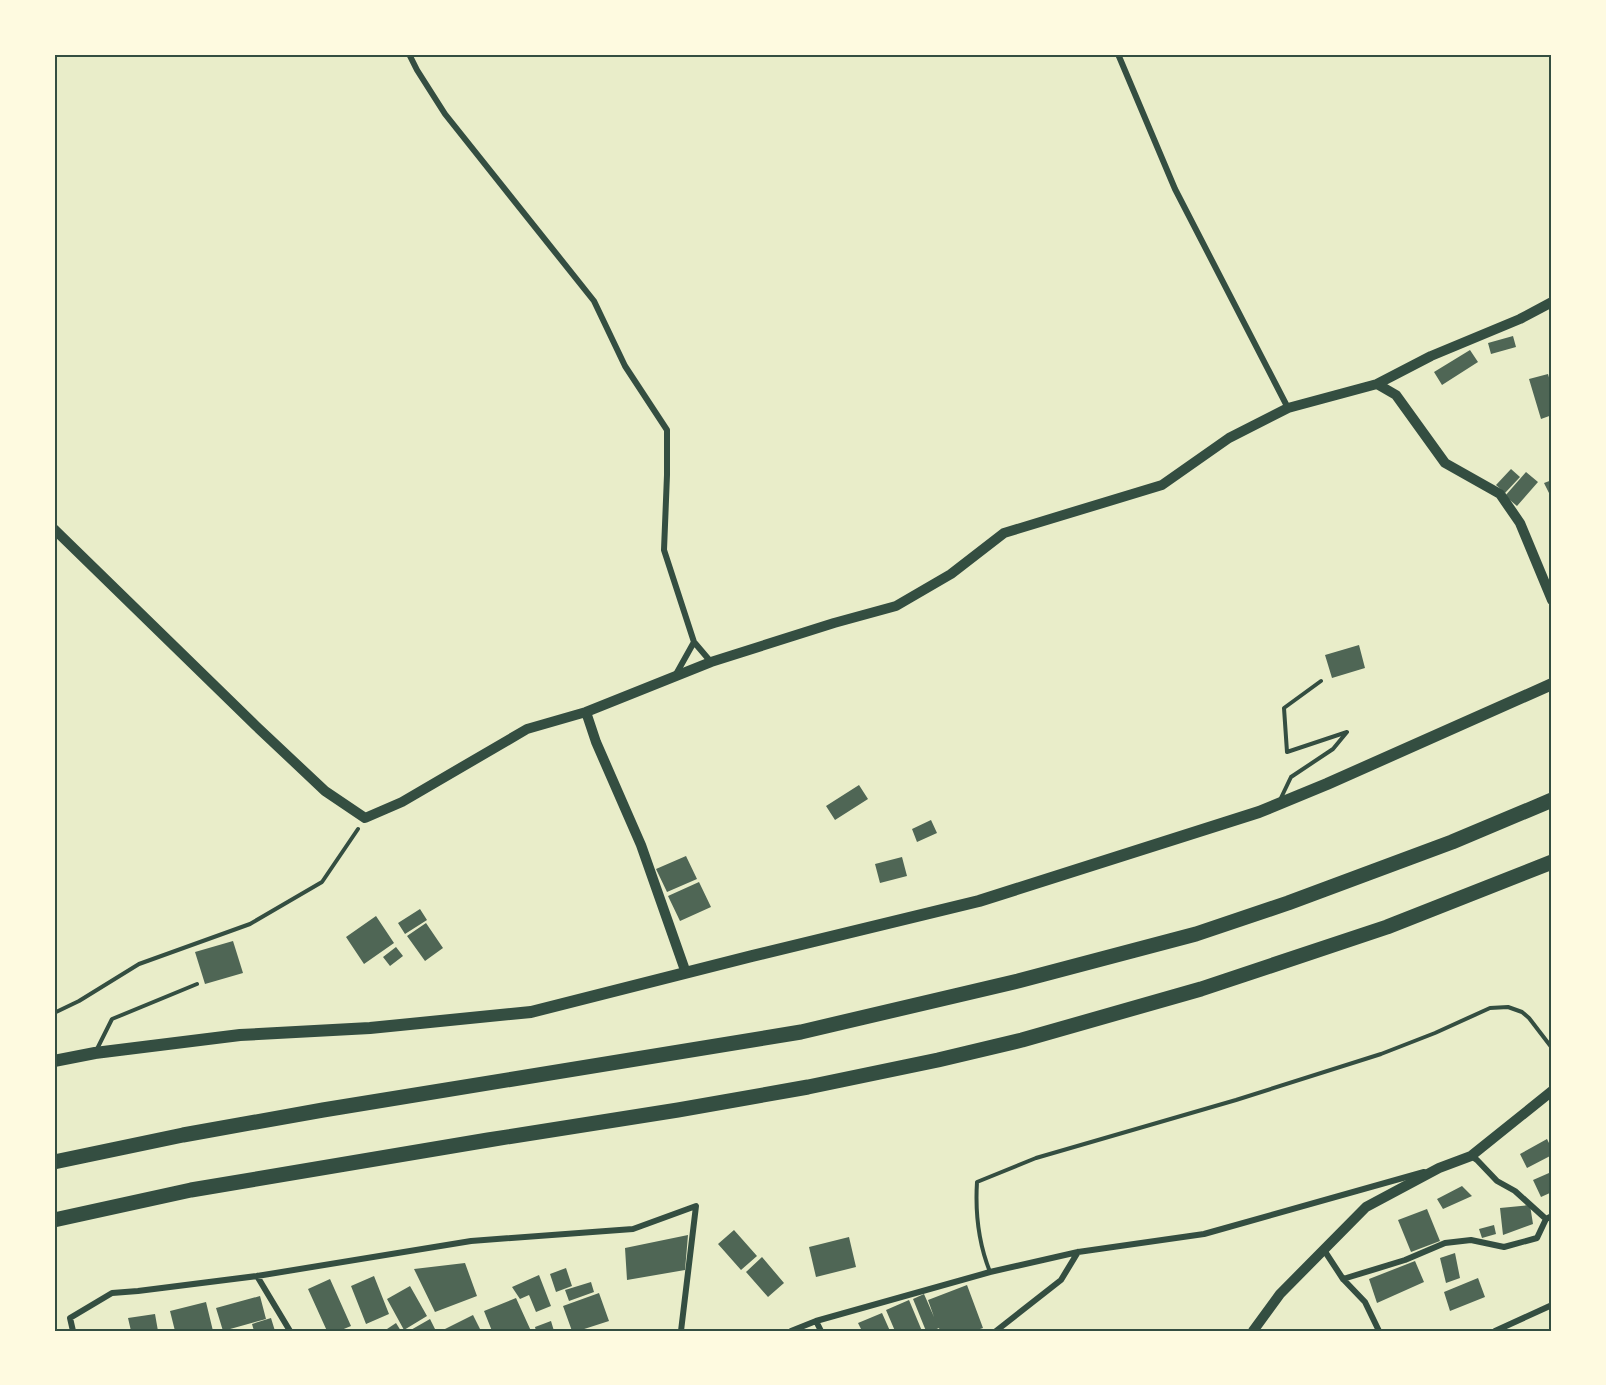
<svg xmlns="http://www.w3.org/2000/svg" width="1606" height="1385" font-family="'PT Sans Narrow',sans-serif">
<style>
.building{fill:#4f6655}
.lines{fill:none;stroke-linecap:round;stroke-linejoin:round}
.path{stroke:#344e41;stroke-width:4}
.service{stroke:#344e41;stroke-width:4}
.minor{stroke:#344e41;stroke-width:6}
.tertiary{stroke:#344e41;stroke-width:10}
.secondary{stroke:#344e41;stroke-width:12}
.motorway{stroke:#344e41;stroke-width:15}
.neatline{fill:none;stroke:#344e41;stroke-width:2}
</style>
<rect width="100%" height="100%" fill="#e9edc9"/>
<path class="building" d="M1513,336L1516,347L1491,354L1488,343Z
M1470,350L1478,362L1442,385L1434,372Z
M1548,374L1552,388V415L1541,419L1529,379Z
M1511,469L1520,477L1505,493L1496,485Z
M1526,472L1538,482L1517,506L1505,496Z
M1552,480V494L1550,495L1544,483Z
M1359,645L1365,668L1332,678L1325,655Z
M859,785L868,799L835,820L826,806Z
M931,820L937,833L917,842L912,829Z
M686,856L697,879L667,892L656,869Z
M902,857L907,876L880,883L875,864Z
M699,882L711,907L680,921L668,896Z
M420,909L427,920L405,934L398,923Z
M376,916L394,943L364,964L346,937Z
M426,923L443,948L425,961L407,936Z
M233,941L243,973L205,984L195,952Z
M396,947L403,956L390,966L383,957Z
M1547,1139L1552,1149V1155L1527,1168L1520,1154Z
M1549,1173L1552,1180V1192L1541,1197L1533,1180Z
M1462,1186L1472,1196L1443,1209L1437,1199Z
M1530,1205L1533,1224L1503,1235L1500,1208Z
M1427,1209L1440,1241L1411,1252L1398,1220Z
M1494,1225L1496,1234L1482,1238L1479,1229Z
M734,1230L757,1256L741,1270L718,1244Z
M688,1235L685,1270L627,1280L625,1248Z
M849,1237L856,1267L816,1277L809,1247Z
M1455,1253L1460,1278L1446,1283L1440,1258Z
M762,1257L784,1283L768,1297L746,1272Z
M1415,1261L1424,1282L1377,1303L1369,1279Z
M465,1263L477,1296L435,1312L414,1269Z
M566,1268L572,1286L556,1292L550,1274Z
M539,1275L551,1306L536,1312L529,1295L520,1299L512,1287Z
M374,1276L389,1314L366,1324L351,1286Z
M1478,1278L1485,1297L1450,1311L1444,1292Z
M330,1279L351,1326L339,1331H327L308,1289Z
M591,1282L594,1292L569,1301L565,1290Z
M967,1285L983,1328L974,1331H940L939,1328L932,1331H926L913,1299L924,1294L934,1317L928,1300Z
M410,1286L427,1316L404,1330L387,1299Z
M599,1293L609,1321L578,1331H572L563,1306Z
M260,1296L266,1319L223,1331L216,1308Z
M516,1298L531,1331H492L484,1311Z
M909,1300L922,1331H895L886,1310Z
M206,1302L213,1331H175L170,1311Z
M882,1313L890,1331H862L858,1323Z
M155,1314L158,1331H131L128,1318Z
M473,1315L481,1331H441Z
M271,1318L275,1331H254L252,1324Z
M430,1319L436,1331H409Z
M551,1321L554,1331H536L535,1327Z
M396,1323L401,1331H384Z"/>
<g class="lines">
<path class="path" d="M54,1013L79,1001L139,964L250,924L322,882L358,829"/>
<path class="service" d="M1280,800L1291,777L1333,749L1347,732L1287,752L1284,708L1321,681
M97,1049L112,1019L197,984
M990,1272C978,1242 975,1214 977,1182L1036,1158L1236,1100L1381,1054L1435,1033L1490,1008L1508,1007L1522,1012L1529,1018L1552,1048"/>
<path class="minor" d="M409,54L417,70L445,114L594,301L625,366L667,430V475L664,550L694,642L711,662
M1118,54L1175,189L1288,408
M675,676L694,642
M1471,1156L1477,1160L1497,1181L1515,1191L1546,1219
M1324,1250L1343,1279L1365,1302L1379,1331
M257,1276L290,1331
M1343,1279L1405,1260L1445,1243L1471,1240L1504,1247L1537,1238L1546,1219L1552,1216
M816,1321L821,1331
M73,1331L70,1318L112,1293L138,1291L257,1276L471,1241L633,1229L696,1206L681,1331
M791,1331L816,1321L990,1272L1078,1252L1204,1234L1424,1172
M996,1331L1061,1280L1078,1252
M1495,1331L1552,1305"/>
<path class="tertiary" d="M1377,384L1431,356L1520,319L1552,302
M54,529L256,726L325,791L365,818L402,802L527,729L586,712
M686,973L641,845L596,742L586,712L711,662L834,623L896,606L951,574L1004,533L1162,485L1229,438L1288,408L1377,384L1396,395L1445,463L1500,494L1520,523L1552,600
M1253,1331L1280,1294L1366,1207L1439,1168L1471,1156L1552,1091"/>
<path class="secondary" d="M54,1061L95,1053L240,1035L370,1028L531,1012L752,956L979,901L1259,812L1327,784L1552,684"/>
<path class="motorway" d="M54,1162L183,1135L323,1110L801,1032L1018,981L1196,934L1288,903L1452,842L1552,800
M54,1220L191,1190L488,1140L678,1110L808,1087L938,1060L1022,1040L1201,989L1387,927L1552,862"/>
</g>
<rect width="1606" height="1385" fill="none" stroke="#fefae0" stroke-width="111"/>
<rect x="56" y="56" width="1494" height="1274" class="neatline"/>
</svg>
